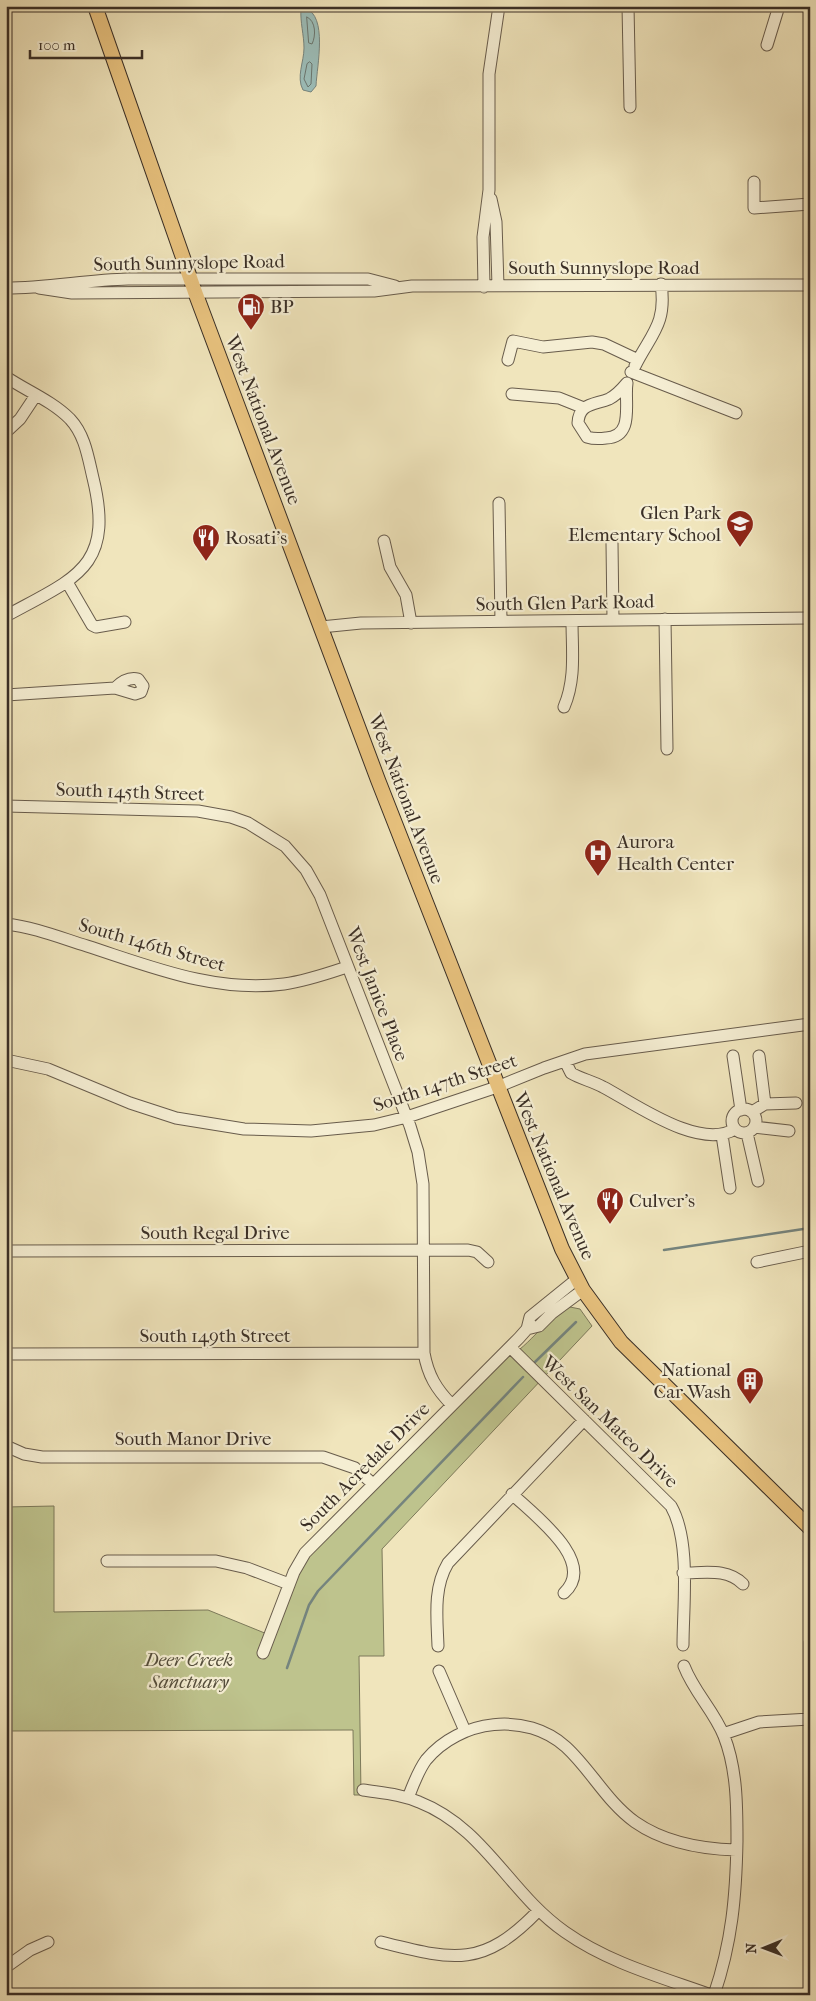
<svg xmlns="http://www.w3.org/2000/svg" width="816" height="2001" font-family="'IM FELL French Canon',serif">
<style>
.green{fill:#bec38d;stroke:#7c795a}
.water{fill:#9cbdb8;stroke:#75847e}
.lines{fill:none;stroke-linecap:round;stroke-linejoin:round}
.shore{stroke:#6b766f;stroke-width:1}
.stream{stroke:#75847e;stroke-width:2.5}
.minor-casing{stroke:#685c4c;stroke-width:13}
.major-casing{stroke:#3a2f26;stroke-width:16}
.minor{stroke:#f5eed3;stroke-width:11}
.major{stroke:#e8c27e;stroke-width:14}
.labels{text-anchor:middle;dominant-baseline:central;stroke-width:4.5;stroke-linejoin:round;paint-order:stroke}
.street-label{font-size:19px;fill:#3a2f26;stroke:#f5eed3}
.poi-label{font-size:19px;fill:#3a2f26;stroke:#f5eed3;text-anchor:start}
.park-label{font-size:19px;font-style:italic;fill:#544d3b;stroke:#f5eed3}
</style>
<rect width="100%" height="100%" fill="#f0e5bc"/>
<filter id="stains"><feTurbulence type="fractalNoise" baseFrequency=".004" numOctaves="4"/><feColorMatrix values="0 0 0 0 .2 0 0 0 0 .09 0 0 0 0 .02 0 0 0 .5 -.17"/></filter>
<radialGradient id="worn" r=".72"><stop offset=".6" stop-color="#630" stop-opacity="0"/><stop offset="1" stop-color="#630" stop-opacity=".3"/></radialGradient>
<path class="green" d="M570,1307L580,1309L592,1326L382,1549L384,1656H359L361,1795H354L353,1730L6,1731V1507L54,1506V1612L208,1610L272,1636L303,1561L505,1357C523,1355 548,1314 570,1307Z"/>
<path class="water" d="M305,8C328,16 317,65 316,86L311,92L303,90C296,77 304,62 304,48C304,35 300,22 301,9Z"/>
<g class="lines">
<path class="shore" d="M307,17C316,21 316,36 312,44L309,43Z
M310,62L312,64L311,84L308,87L304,79L307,64Z"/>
<path class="stream" d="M664,1250L810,1228
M535,1362L576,1322
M287,1668L309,1605L318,1591L523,1377"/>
<defs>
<path id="minor" d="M628,6L630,107
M767,45L779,6
M754,182V208L810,204
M491,199L496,222L498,286
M484,287L483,237L489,190V74L499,6
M6,288C47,288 87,280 128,279H368L395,286
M39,288L72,293L374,291L412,286L810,285
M508,360L513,341L543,347L592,342L604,344L638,360
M635,366C651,334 667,324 661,284
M631,372L736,413
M6,377C27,391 52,401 70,419C85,435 88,457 93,478C115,568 75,578 6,616
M627,383C624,402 635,437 606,438C599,439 593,439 587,437L578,423C579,403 594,405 609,399C617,395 622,389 627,383Z
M512,394L559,398L584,408
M6,432L20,419L36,395
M499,503L501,621
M384,541L390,567L406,595L411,623
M612,543L613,620
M67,582L92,625L96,627L125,622
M665,619L667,749
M321,627L361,623L810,618
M6,695L115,688L135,694L141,692L143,686L138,679C129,677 121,682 115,688
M564,707C576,679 572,650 572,621
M6,806L198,811L231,817L248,823L285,846L306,870L320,895L410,1126L418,1152L423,1184L424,1353C428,1375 436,1389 452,1405
M6,924C34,927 61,938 87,946C152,967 215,993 284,984C306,981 326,974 347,967
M733,1056L741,1110
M6,1060L48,1069L130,1103L176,1118L244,1129L311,1131L374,1125L407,1117L497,1087L544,1068L585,1054L810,1024
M565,1061L571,1073C581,1079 592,1081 603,1087C634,1103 699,1151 735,1129
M765,1104L796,1103
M732 1121a12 12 0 1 1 24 0a12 12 0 1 1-24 0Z
M752,1112L765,1104L759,1056
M754,1127L789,1131
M747,1133L758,1181
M722,1135L730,1188
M6,1251L468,1250L477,1252L488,1262
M757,1262L810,1251
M527,1329L539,1326L552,1313L583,1290
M510,1347L671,1506C691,1541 683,1605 683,1645
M6,1354L424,1353
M6,1446L24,1454L42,1457H323L355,1468L373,1484
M512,1494C534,1515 598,1562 564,1593
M107,1561H216L247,1568L289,1584
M683,1573C705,1573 727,1568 743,1584
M810,1643V1711
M438,1646C437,1618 433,1588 448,1563L584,1420
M263,1653L294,1572L305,1553L519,1338L527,1329L530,1317L577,1279
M684,1666C694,1692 714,1711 724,1736C737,1769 737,1806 737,1841C736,1896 732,1942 714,1995
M439,1671L465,1731
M723,1734L759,1722L810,1719
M363,1790C382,1793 401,1794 419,1802C485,1828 509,1893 565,1932C609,1963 661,1977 711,1995
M408,1798C413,1785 418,1771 426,1760C460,1719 526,1711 566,1747C591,1770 607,1802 635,1822C665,1843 701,1849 736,1850
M381,1942C453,1960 482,1969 538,1911
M6,1967L30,1950L48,1942"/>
<path id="major" d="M95,6L195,292L378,780L562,1249L583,1290L621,1342L810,1528"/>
</defs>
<use href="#minor" class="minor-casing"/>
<use href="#major" class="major-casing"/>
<use href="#minor" class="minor"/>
<use href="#major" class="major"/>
</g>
<defs>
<symbol id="fuel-pin" viewBox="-11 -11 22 30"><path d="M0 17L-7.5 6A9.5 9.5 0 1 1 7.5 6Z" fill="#8f2418" stroke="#f5eed3"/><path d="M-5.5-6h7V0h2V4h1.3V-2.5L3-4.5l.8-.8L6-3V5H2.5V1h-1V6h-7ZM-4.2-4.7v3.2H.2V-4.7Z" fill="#fff"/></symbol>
<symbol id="school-pin" viewBox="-11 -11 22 30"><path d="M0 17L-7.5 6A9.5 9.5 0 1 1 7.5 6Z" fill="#8f2418" stroke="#f5eed3"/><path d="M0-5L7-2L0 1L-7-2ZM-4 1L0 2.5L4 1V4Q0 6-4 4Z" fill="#fff"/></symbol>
<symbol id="restaurant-pin" viewBox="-11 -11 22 30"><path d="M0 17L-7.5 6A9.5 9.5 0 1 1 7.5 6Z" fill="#8f2418" stroke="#f5eed3"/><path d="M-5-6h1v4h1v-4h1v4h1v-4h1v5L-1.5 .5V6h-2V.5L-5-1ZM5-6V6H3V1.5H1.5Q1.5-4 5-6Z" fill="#fff"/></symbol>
<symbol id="hospital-pin" viewBox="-11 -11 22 30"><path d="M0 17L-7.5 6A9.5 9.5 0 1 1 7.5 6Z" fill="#8f2418" stroke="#f5eed3"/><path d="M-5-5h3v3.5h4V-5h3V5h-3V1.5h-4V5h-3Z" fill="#fff"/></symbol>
<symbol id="building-pin" viewBox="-11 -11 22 30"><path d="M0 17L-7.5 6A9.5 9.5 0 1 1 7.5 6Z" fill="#8f2418" stroke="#f5eed3"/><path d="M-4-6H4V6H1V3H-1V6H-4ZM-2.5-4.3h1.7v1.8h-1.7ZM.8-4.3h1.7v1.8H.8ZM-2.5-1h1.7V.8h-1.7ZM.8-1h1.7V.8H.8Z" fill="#fff"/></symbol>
</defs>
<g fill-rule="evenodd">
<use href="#fuel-pin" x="235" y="291" width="32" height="43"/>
<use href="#school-pin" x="724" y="508" width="32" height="43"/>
<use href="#restaurant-pin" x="190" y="522" width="32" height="43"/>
<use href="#hospital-pin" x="582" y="837" width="32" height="43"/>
<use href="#restaurant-pin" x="594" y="1185" width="32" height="43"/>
<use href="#building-pin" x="734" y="1365" width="32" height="43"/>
</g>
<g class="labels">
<g class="street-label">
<text transform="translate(189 263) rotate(-1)">South Sunnyslope Road</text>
<text x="604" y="268">South Sunnyslope Road</text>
<text transform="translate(263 420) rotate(69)">West National Avenue</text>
<text transform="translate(565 603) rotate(-1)">South Glen Park Road</text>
<text transform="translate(130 792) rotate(2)">South 145th Street</text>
<text transform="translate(406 799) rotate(69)">West National Avenue</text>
<text transform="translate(152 945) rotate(16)">South 146th Street</text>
<text transform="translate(377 994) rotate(69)">West Janice Place</text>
<text transform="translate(445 1083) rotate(-18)">South 147th Street</text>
<text transform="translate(554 1176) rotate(67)">West National Avenue</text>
<text x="215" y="1233">South Regal Drive</text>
<text x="215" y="1336">South 149th Street</text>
<text transform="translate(610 1422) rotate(44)">West San Mateo Drive</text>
<text x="193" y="1439">South Manor Drive</text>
<text transform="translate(365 1467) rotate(-45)">South Acredale Drive</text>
</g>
<g class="poi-label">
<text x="270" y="307">BP</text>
<text x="721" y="513" text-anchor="end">Glen Park<tspan x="721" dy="22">Elementary School</tspan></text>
<text x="225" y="538">Rosati's</text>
<text x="617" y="842">Aurora<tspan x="617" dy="22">Health Center</tspan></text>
<text x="629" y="1201">Culver's</text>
<text x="731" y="1370" text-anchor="end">National<tspan x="731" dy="22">Car Wash</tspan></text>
</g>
<g class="park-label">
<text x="189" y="1660">Deer Creek<tspan x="189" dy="22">Sanctuary</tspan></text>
</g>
</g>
<rect width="816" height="2001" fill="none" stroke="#f0e5bc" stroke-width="25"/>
<rect x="8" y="8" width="801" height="1986" fill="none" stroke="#3a2f26" stroke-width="2.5"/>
<rect x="12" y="12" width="791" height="1976" fill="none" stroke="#3a2f26"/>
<g transform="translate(764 1948) rotate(269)" stroke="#f5eed3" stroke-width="4" paint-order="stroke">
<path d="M0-4L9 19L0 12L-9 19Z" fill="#3a2f26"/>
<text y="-8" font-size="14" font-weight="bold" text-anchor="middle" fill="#3a2f26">N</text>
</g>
<path d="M30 50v8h112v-8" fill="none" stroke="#3a2f26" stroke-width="2.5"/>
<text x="38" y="50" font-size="15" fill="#3a2f26" stroke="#f5eed3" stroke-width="4" paint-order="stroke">100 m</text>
<rect width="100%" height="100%" filter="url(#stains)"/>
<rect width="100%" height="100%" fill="url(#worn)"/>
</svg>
